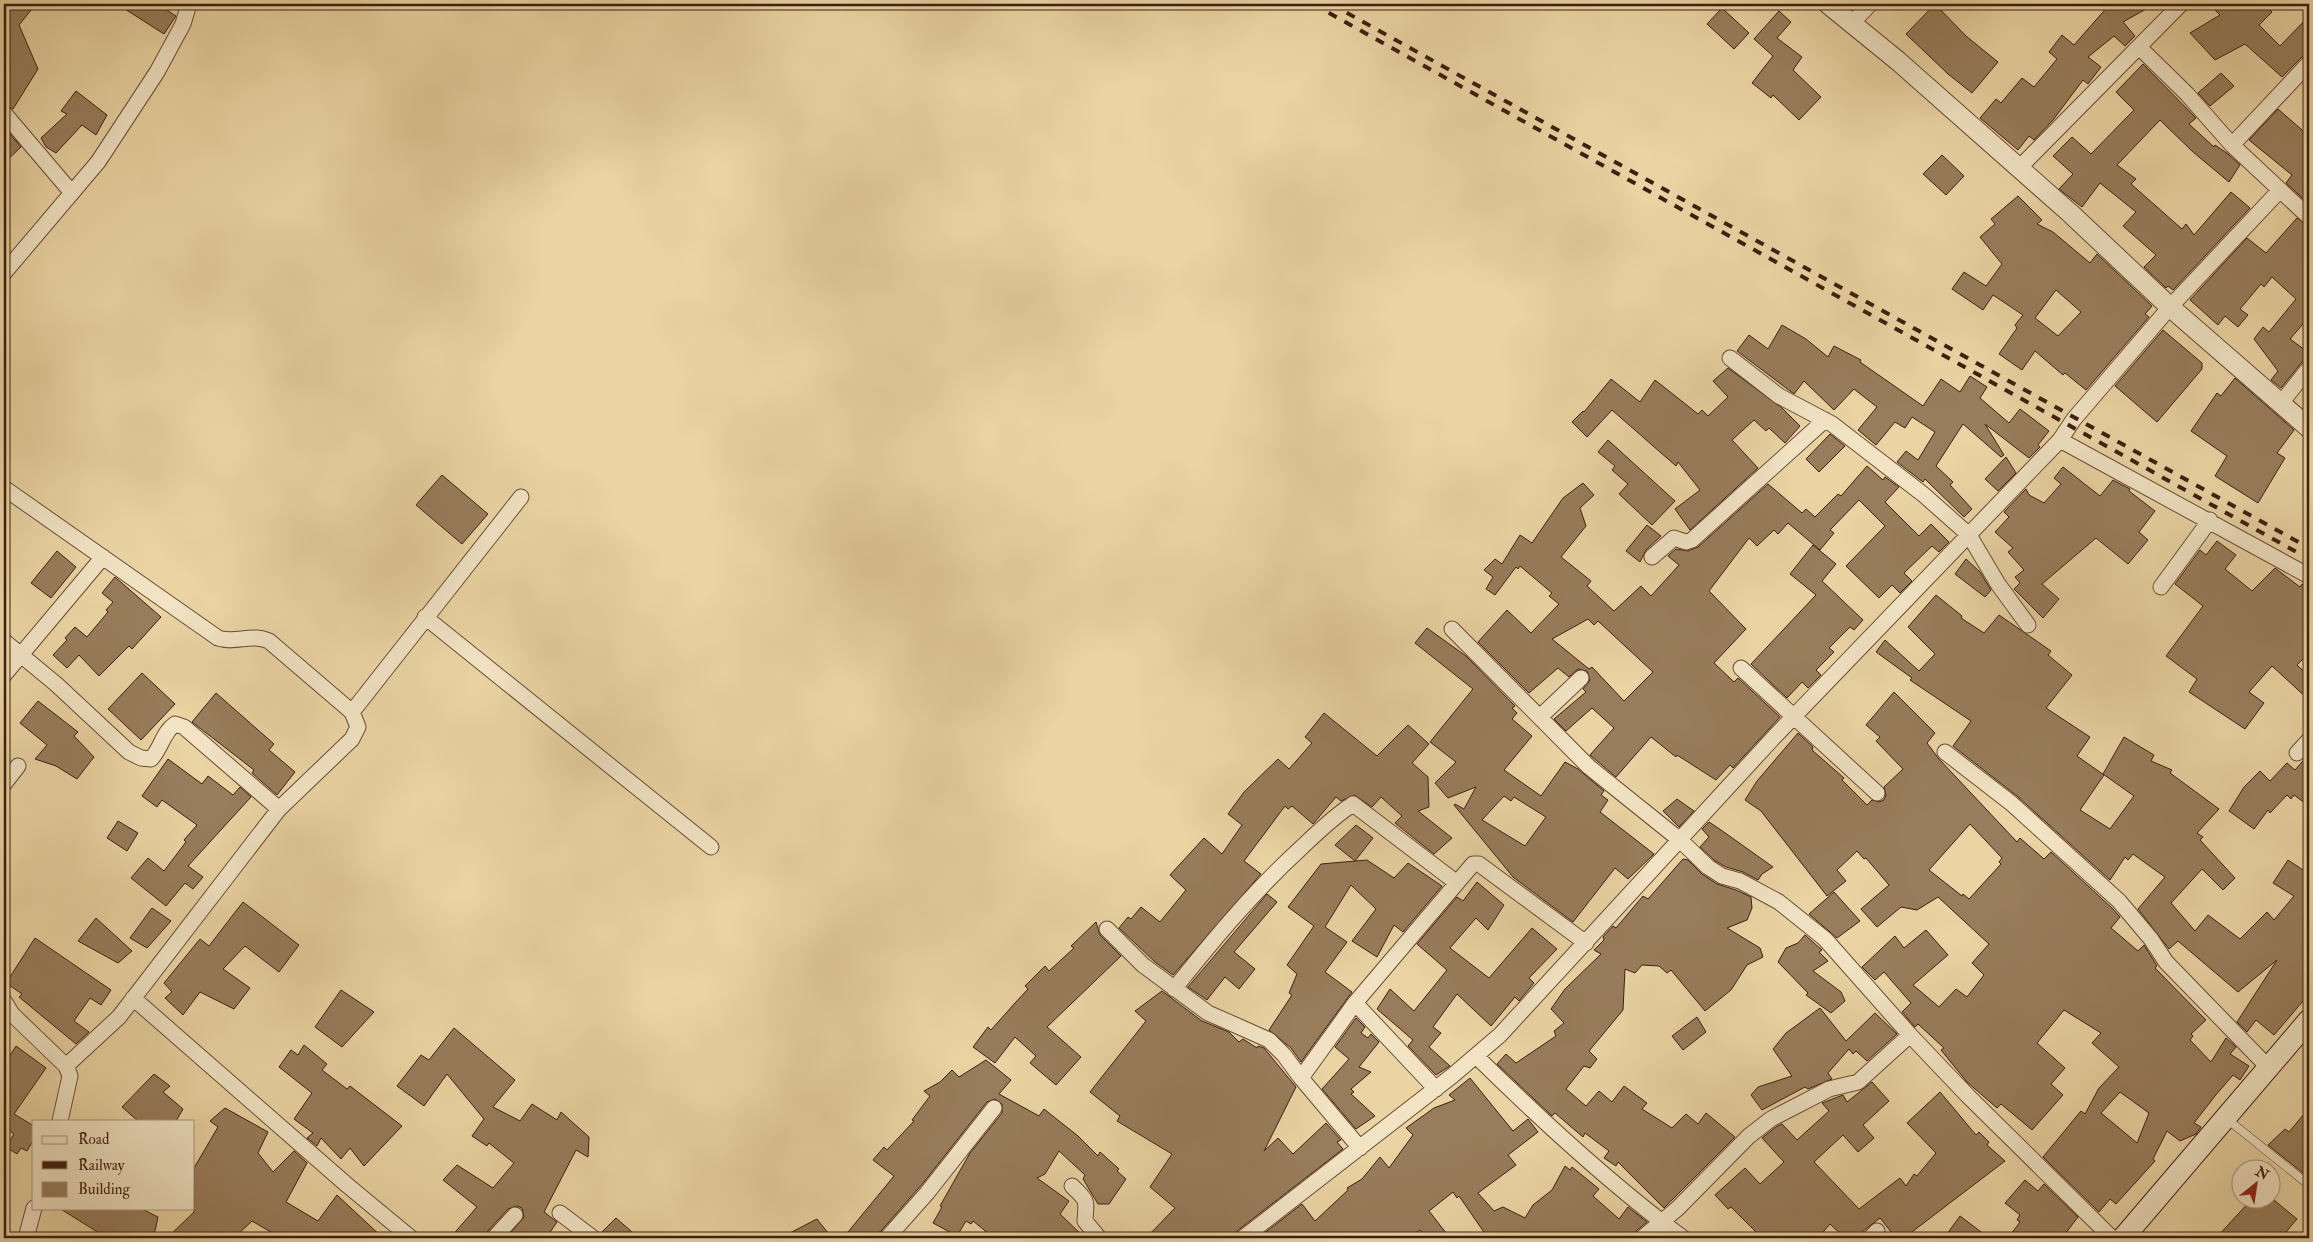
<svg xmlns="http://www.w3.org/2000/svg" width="2313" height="1242" font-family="'IM FELL Double Pica',serif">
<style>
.building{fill:#987d5c;stroke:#3f1e0f;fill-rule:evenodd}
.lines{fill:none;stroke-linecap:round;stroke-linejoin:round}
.service-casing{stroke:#6a4c34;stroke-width:9}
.minor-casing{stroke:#6a4c34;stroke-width:17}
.tertiary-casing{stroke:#6a4c34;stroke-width:21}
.secondary-casing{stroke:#3f1e0f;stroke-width:23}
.service{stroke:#f1e3c4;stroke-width:8}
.minor{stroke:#f1e3c4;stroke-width:15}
.tertiary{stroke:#f1e3c4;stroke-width:19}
.secondary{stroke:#f1e3c4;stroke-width:21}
.rail{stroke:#3f1e0f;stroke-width:4;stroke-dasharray:9 9;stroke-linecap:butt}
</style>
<rect width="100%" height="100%" fill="#ead4a4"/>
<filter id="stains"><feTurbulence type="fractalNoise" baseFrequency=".004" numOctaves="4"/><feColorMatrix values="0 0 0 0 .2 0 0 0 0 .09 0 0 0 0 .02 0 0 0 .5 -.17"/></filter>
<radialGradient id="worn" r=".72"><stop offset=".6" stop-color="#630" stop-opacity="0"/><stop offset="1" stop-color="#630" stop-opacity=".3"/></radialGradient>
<path class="building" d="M4,4H36L19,25L38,69L13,109L4,104Z
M117,4H157L176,16L164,34Z
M1935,4L1966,36L1998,62L1972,93L1948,74L1906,34Z
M2110,4H2155L2123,22L2135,36L2125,46L2114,36L2088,57L2101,67L2088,84L2083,80L2053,120L2034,140L2029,136L2018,150L1980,118L1996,99L2001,103L2022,78L2034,87L2057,59L2049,52L2062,35L2074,45Z
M2209,4H2264L2272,12L2259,25L2280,46L2309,16V54L2302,57L2282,77L2245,44L2215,60L2190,33L2220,15Z
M1722,8L1749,33L1734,49L1707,24Z
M1779,11L1791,22L1777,38L1802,57L1793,70L1821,97L1799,120L1773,95L1771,98L1752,83L1773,56L1754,39Z
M2143,64L2196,118L2189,124L2214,147L2215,145L2228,154L2240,165L2229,182L2193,152L2160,120L2117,165L2136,179L2131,184L2182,229L2186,224L2194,235L2231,192L2250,208L2173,290L2168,286L2166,288L2144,267L2156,255L2123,226L2136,212L2100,183L2082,207L2059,189L2073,174L2053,156L2072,137L2091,154L2134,110L2116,92Z
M2221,73L2234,86L2210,106L2198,93Z
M76,91L107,115L96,135L82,125L56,153L46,147L41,138L67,114L61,111Z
M2278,109L2309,136V204L2286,183L2292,175L2249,140Z
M4,127L21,147L4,163Z
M1942,155L1964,176L1946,195L1923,174Z
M2018,196L2042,220L2037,224L2053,232L2090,263L2097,254L2152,306L2145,314L2149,317L2086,390L2065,373L2063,375L2035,351L2022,370L1999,354L2017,328L2015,325L2023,315L1993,295L1983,310L1952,289L1964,272L1986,286L2002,264L1980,237L1995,224L1991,219ZM2056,290L2081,312L2058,336L2035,318Z
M2297,218L2309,226V317L2290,339L2309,353V359L2302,362L2281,388L2271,380L2278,371L2254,339L2263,327L2269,332L2296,299L2272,277L2264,287L2261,284L2240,309L2248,315L2238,327L2225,316L2218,325L2190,300L2247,238L2266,253Z
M1782,325L1806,339L1828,357L1834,346L1861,360L1860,362L1923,406L1941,379L1960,392L1970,376L1987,387L1980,398L2009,423L2020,409L2049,431L2038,445L2040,447L2029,458L1985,424L2004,455L2001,457L1963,424L1936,466L1953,482L1950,485L1972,509L1964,517L1925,479L1923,482L1897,462L1906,451L1918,460L1935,432L1912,417L1905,428L1895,422L1876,445L1858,430L1877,407L1854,389L1834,410L1804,381L1794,394L1737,351L1749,335L1768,349Z
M2163,330L2202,363V369L2157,422L2115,386Z
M1728,368L1782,408L1800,426L1785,443L1769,428L1766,431L1754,420L1732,440L1758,468L1690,530L1675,509L1700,490L1678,462L1676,466L1612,410L1587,437L1572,422L1583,411L1584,412L1611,379L1640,402L1655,380L1698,414L1702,410L1708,416L1728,397L1713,381Z
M2235,378L2294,430L2277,453L2285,458L2258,503L2215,476L2227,456L2191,431L2217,393L2221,396Z
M1830,434L1845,446L1819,472L1806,459Z
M1608,440L1675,501L1652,525L1619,494L1628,484L1612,470L1615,466L1598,452Z
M2006,457L2016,473L1998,491L1985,479Z
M1867,466L1883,480L1885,477L1899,487L1885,502L1919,536L1931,524L1949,542L1939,552L1932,546L1904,573L1912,581L1900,593L1892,585L1879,598L1846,566L1885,526L1859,500L1830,530L1834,533L1820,550L1788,523L1778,534L1774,530L1757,546L1749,538L1709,591L1746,629L1714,663L1734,682L1738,678L1780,717L1733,768L1730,765L1716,780L1677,755L1676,757L1651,737L1616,777L1590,755L1614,728L1592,708L1566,731L1554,719L1586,692L1583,689L1590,680L1587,671L1578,669L1569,677L1558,668L1529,693L1478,642L1507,610L1531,633L1559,604L1549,596L1552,593L1520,566L1518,569L1516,567L1495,595L1486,589L1493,577L1484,570L1495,559L1502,564L1520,535L1532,543L1563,498L1583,483L1594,495L1580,508L1586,526L1561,557L1591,581L1587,586L1614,611L1641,586L1651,596L1679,565L1668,556L1669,555L1676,549L1688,551L1698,547L1768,484L1802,513L1806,509L1815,517L1838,494L1841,496ZM1588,619L1594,625L1598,621L1653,672L1624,701L1592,667L1589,669L1552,639Z
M2063,467L2100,496L2113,480L2130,489L2129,491L2155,511L2139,532L2148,540L2128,564L2096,538L2042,584L2059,599L2043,618L2014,589L2020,583L2015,577L2024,570L2008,552L2013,548L1995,532L2009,517L2004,512L2026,489L2029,495L2044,503L2061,484L2054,478Z
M442,475L488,514L462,544L416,505Z
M1647,525L1661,536L1646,550L1640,562L1626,551Z
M2217,541L2236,555L2225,569L2252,591L2275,568L2300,587L2302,584L2309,590V653L2297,665L2309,676V700L2272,666L2249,692L2264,703L2245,729L2189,692L2197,679L2166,656L2203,606L2175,584L2200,550L2206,555Z
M1813,545L1836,564L1822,581L1863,620L1854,630L1850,627L1829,648L1834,652L1816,670L1821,675L1808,688L1802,682L1787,698L1751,664L1816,595L1790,574Z
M57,551L76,567L51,598L31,583Z
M1966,559L1980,572L1991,590L1985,597L1955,574Z
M115,577L161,617L132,649L129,646L99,676L79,655L67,668L53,655L67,640L65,638L75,627L87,637L108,612L106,610L113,602L102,593Z
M1936,595L1962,616L1961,618L1984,633L1999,615L2051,651L2048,655L2072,675L2046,708L2090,737L2077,756L2104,775L2080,810L2110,829L2134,796L2103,774L2124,737L2154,755L2151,761L2172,770L2170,773L2219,809L2197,833L2203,837L2200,840L2235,878L2223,890L2202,869L2171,903L2195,931L2208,915L2240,939L2267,912L2274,920L2294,896L2273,883L2288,860L2309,874V994L2274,1035L2256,1020L2247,1032L2237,1022L2277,960L2238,992L2178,941L2169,949L2138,909L2165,877L2133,854L2128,860L2125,857L2110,880L2017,796L1953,746L1971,721L1910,680L1912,678L1876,652L1885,640L1919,671L1935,654L1908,627Z
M1427,628L1466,656L1515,706L1512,708L1517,713L1512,719L1532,736L1504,770L1541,796L1565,762L1578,769L1604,791L1601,795L1608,800L1600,812L1654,854L1628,879L1615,868L1573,922L1513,877L1454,805L1455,804L1464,809L1476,787L1448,798L1435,783L1456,762L1430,742L1473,689L1415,643ZM1504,796L1511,801L1514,797L1546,817L1525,846L1482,820Z
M142,673L175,704L141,740L108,709Z
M1894,692L1935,733L1927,743L1939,759L2017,842L2020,838L2044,859L2051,852L2112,908L2120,917L2111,928L2138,951L2144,945L2157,966L2155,968L2206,1020L2191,1034L2193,1036L2190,1040L2211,1062L2226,1038L2236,1047L2230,1054L2249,1066L2240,1080L2233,1075L2215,1096L2194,1123L2201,1127L2196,1134L2180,1141L2167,1131L2153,1159L2155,1161L2116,1204L2110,1199L2099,1212L2043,1157L2081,1111L2085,1114L2099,1088L2119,1067L2092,1043L2101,1033L2064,1010L2037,1043L2065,1068L2051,1084L2063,1095L2032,1130L2001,1104L1997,1108L1967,1082L1941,1050L1944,1048L1918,1024L1915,1027L1902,1012L1911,1003L1884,972L1875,980L1862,967L1895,936L1904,948L1926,930L1948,955L1913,985L1939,1007L1956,989L1967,997L1984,975L1972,963L1989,944L1938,897L1917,910L1901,907L1877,927L1861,909L1889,885L1866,858L1864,859L1857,851L1837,870L1846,881L1827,896L1761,811L1745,800L1757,781L1798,733L1813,747L1812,750L1844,778L1842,780L1867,805L1872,800L1879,802L1884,800L1886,795L1884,787L1903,769L1876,741L1880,737L1866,725ZM1970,824L2002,858L1999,862L2001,864L1969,899L1963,894L1962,896L1929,870ZM2120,1092L2149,1113L2137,1143L2101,1113Z
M216,693L274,744L269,750L295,772L277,795L252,773L254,770L192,722Z
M38,701L78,732L74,736L94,757L77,779L56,766L35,759L47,745L20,723Z
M1324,713L1377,756L1408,725L1429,744L1412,763L1428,777L1429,807L1418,811L1452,838L1434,854L1395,823L1402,816L1381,797L1372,807L1354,795L1341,801L1336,797L1313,824L1292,806L1288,809L1285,806L1244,861L1261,874L1173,975L1155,962L1119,928L1128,917L1131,919L1141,907L1160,922L1186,890L1170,875L1204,838L1222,854L1242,825L1228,814L1244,792L1278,759L1289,769L1312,743L1305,737Z
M2309,754V806L2294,795L2291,799L2287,795L2270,813L2268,810L2254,829L2229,811L2244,787L2260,771L2270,781L2287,763L2295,770Z
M168,759L202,784L208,776L233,795L240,787L251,797L188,866L203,877L193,889L185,883L166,906L131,878L148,858L164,871L186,842L184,840L197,825L162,800L157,807L142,796Z
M1677,799L1694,811L1679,827L1663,811Z
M118,821L138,833L127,851L107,838Z
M1709,822L1721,830L1773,867L1762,874L1758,880L1743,872L1726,867L1714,860L1700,847L1709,837L1702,829Z
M1356,825L1373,838L1355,861L1335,845Z
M1683,859L1688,860L1702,874L1717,884L1736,890L1751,897L1752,908L1747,920L1727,928L1760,948L1763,957L1747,965L1731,990L1705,1011L1671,970L1667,973L1659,966L1642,965L1635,973L1625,969L1623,1010L1589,1051L1597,1059L1590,1068L1584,1066L1566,1089L1586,1106L1599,1091L1612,1102L1624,1086L1647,1103L1642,1109L1672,1128L1686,1114L1698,1124L1706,1113L1735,1137L1664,1208L1618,1162L1616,1166L1604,1158L1609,1151L1585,1133L1583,1137L1555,1113L1552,1116L1497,1064L1506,1054L1516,1063L1556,1036L1554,1031L1564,1023L1551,1009L1565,989L1601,954L1594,950L1604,940L1603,937L1613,926L1616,928L1643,896L1648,899Z
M1367,860L1394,878L1408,863L1442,886L1403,932L1394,925L1377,957L1352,941L1376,909L1351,885L1325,927L1347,942L1325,972L1352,992L1301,1062L1291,1048L1269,1030L1292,995L1289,993L1297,974L1287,965L1314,926L1288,907L1321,864Z
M1477,882L1504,905L1488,930L1476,918L1450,948L1489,978L1532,928L1557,949L1529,978L1534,983L1519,1001L1515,997L1491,1026L1457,994L1433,1027L1441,1033L1429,1047L1450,1066L1436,1075L1408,1046L1413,1040L1377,1009L1390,989L1414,1011L1447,970L1417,944L1457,897L1463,901Z
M1834,892L1860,921L1837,938L1809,914Z
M1267,894L1277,902L1234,952L1255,969L1239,989L1225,977L1207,1000L1188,987Z
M243,902L299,945L279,972L245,946L223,969L250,988L234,1009L200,992L183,1015L165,998L172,992L164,983L200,939L209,946Z
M152,908L171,921L147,948L130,938Z
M96,918L132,951L118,963L78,941Z
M1096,922L1100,935L1121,956L1047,1027L1081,1057L1056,1085L1030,1063L1036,1056L1015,1037L995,1063L973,1047L988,1027L991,1030L1015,1003L1028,989L1025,986L1045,966L1049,971L1074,948L1071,946Z
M1805,935L1822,950L1819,952L1828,961L1813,971L1841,992L1845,1001L1831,1013L1806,995L1808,993L1778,962L1786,948L1798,943Z
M35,938L111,990L101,1005L90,998L74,1021L89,1032L76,1044L19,997L22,994L6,983Z
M341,990L374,1012L342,1047L315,1027Z
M1162,991L1202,1021L1229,1032L1239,1042L1243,1039L1257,1048L1258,1046L1264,1048L1296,1087L1264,1151L1278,1138L1293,1154L1326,1123L1341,1140L1337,1142L1343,1149L1237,1231L1234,1238H1146L1175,1208L1150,1187L1172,1154L1117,1121L1120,1116L1090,1092L1146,1021L1135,1011Z
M1820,1008L1846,1041L1875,1013L1897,1034L1867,1061L1856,1051L1853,1054L1849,1049L1828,1073L1832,1079L1808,1089L1805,1087L1762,1110L1751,1095L1758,1087L1792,1076L1773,1049L1786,1033Z
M1697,1017L1706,1032L1683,1050L1672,1036Z
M1356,1018L1365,1027L1361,1033L1368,1038L1371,1034L1379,1042L1359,1067L1371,1072L1351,1089L1354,1092L1351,1094L1375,1116L1356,1129L1322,1089L1349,1059L1335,1047Z
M454,1028L515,1080L493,1107L520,1121L532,1104L557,1120L561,1112L589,1137L588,1157L576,1150L544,1212L557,1222L546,1238H506L524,1217L522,1208L517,1206L508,1209L487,1232L485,1238H450L477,1207L443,1180L457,1165L493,1188L514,1163L489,1143L487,1146L472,1136L484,1119L447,1074L424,1106L397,1086L421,1055L429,1060Z
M304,1045L327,1064L322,1070L347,1089L350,1086L402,1126L364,1166L350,1148L341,1159L321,1138L317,1146L307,1138L313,1133L294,1119L312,1093L279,1067L291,1050L298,1055Z
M16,1046L46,1068L14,1114L34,1126V1139L27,1151L21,1148L17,1154L6,1147L14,1134L5,1128L4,1130V1065Z
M986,1060L1011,1080L999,1094L1039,1116L1044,1109L1078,1136L1098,1156L1100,1152L1109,1160L1119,1169L1117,1171L1126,1179L1109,1204H1098L1083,1179L1085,1175L1059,1151L1045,1174L1037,1178L1069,1201L1060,1214L1085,1238H994L973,1221L971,1224L966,1221L957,1236L933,1223L942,1207L940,1206L970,1153L1002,1113V1104L995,1099L987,1102L924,1182L881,1231L871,1238H843L894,1176L873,1160L884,1147L887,1150L914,1121L912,1120L930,1096L924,1091L940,1082L952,1070L959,1077Z
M154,1074L170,1086L163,1092L183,1109L176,1121H138L122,1107Z
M1470,1078L1513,1131L1528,1119L1538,1132L1508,1155L1516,1165L1478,1193L1494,1211L1503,1207L1525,1218L1533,1205L1552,1190L1565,1166L1570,1170L1572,1167L1599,1189L1593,1196L1619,1219L1628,1207L1647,1222L1636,1231L1633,1238H1488L1459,1196L1457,1198L1453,1192L1429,1211L1450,1238H1426L1420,1230L1408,1238H1258L1302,1204L1315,1221L1348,1190L1347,1188L1362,1179L1380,1157L1389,1168L1413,1135L1406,1128L1434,1108L1455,1100L1449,1095Z
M1872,1082L1889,1101L1863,1125L1874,1138L1858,1152L1843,1135L1814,1162L1859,1209L1900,1178L1906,1186L1914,1174L1917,1176L1936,1153L1907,1123L1940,1092L1976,1135L1979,1132L1989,1142L1987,1145L2005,1161L1904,1238H1896L1880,1218L1863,1231L1861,1238H1845L1830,1224L1818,1238H1762L1731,1207L1728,1209L1715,1195L1745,1168L1760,1184L1784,1162L1762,1138L1776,1127L1782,1124L1797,1140L1829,1111L1822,1103L1843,1095L1847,1102Z
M225,1108L268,1132L258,1153L273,1172L294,1151L307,1163L286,1202L318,1221L337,1195L383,1238H281L252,1221L234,1238H167L194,1212V1168L218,1127L210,1121Z
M2309,1108V1178L2268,1145L2285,1129L2289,1132Z
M2025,1180L2038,1191L2044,1184L2078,1217L2062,1238H2008L2020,1222L2017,1220L2020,1215L2005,1203Z
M2251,1200H2274L2297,1219L2281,1238H2216Z
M59,1208H140L158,1217L155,1231L146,1238H107Z
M1960,1216L1989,1238H1944Z
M616,1218L639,1238H602L601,1233Z
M817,1219L832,1238H780Z"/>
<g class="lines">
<defs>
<path id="service" d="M2227,1119L2309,1185"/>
<path id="minor" d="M1852,23L1870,4
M2140,48L2187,94L2232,145
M2309,63L2232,145L2309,217
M4,113L72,193
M2019,168L2181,4
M4,273L98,162L157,72L183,24L189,4
M1730,358L1779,396L1832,424L1924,495L1969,535L1998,584L2028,625
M2281,403L2309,368
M2060,440L2309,576
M4,488L218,638C236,644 251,633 269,641L352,712L358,727L352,739L279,809L119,1017L66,1066L12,1014L4,1001
M1652,557L1674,538L1686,542L1692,540L1825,420
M2161,587L2210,520
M425,617L711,847
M1452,629L1589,767L1680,840L1708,867L1722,876L1740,881L1779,902L1825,939L1910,1035L1968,1096L2112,1238
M4,641L56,684L129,752L141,758L151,759C161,749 163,732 175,724L184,727L279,809
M1741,668L1877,793
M4,675L103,557
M352,712L521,497
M1541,716L1581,678
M1945,752L2011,803L2119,901L2151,939L2166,962L2268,1067
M2297,753L2309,740
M4,784L18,766
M1107,929L1143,965L1208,1013L1269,1040L1284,1055L1301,1078L1360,1148
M1174,989C1214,939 1254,891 1301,848C1318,832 1334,816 1353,804L1457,883
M133,998L347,1185L411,1238
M1355,1003L1436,1089
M1476,1056C1541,1120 1609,1183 1683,1238
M1301,1078L1355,1003L1473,864H1479L1586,943
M60,1121L70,1076L66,1066
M1072,1186C1089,1202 1086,1200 1085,1221L1099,1238
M560,1213L593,1238
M26,1238L34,1208
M494,1238L515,1215
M887,1238L927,1193L994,1108
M1243,1238L1452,1076L1500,1035L1775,736L2060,440L2074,419L2170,307L2280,190
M1642,1238L1677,1209L1749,1136L1771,1119L1829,1089L1858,1082L1910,1035
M1870,1238L1877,1231"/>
<path id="tertiary" d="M1828,4L1898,61L2070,213L2170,307L2309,428"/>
<path id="secondary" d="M2123,1238L2309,1020"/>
</defs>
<use href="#service" class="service-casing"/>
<use href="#minor" class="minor-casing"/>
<use href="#tertiary" class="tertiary-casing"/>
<use href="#secondary" class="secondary-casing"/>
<use href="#service" class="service"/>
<use href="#minor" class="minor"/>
<use href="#tertiary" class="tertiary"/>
<use href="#secondary" class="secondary"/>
<path class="rail" d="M1313,4L2309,559
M1331,4L2309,548"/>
</g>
<rect width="2313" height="1242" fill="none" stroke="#ead4a4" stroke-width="20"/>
<rect x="5" y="5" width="2303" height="1232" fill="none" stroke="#3f1e0f" stroke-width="2.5"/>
<rect x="10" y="10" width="2293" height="1222" fill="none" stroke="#3f1e0f"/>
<rect x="32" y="1120" width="162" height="90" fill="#f1e3c4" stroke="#aa947c"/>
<rect x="42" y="1136" width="25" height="8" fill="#f1e3c4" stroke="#aa947c"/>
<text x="78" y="1144" font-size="15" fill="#3f1e0f">Road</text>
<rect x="42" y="1161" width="25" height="8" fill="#3f1e0f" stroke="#aa947c"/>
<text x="78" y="1170" font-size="15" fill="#3f1e0f">Railway</text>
<rect x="42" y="1182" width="25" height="15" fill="#987d5c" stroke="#aa947c"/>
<text x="78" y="1194" font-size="15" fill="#3f1e0f">Building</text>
<g transform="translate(2256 1184) rotate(30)"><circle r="24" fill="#f1e3c4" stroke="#aa947c"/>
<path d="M0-4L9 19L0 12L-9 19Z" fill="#8f2418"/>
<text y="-8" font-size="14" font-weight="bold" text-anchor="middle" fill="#3f1e0f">N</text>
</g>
<rect width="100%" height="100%" filter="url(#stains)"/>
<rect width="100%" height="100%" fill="url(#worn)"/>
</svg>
